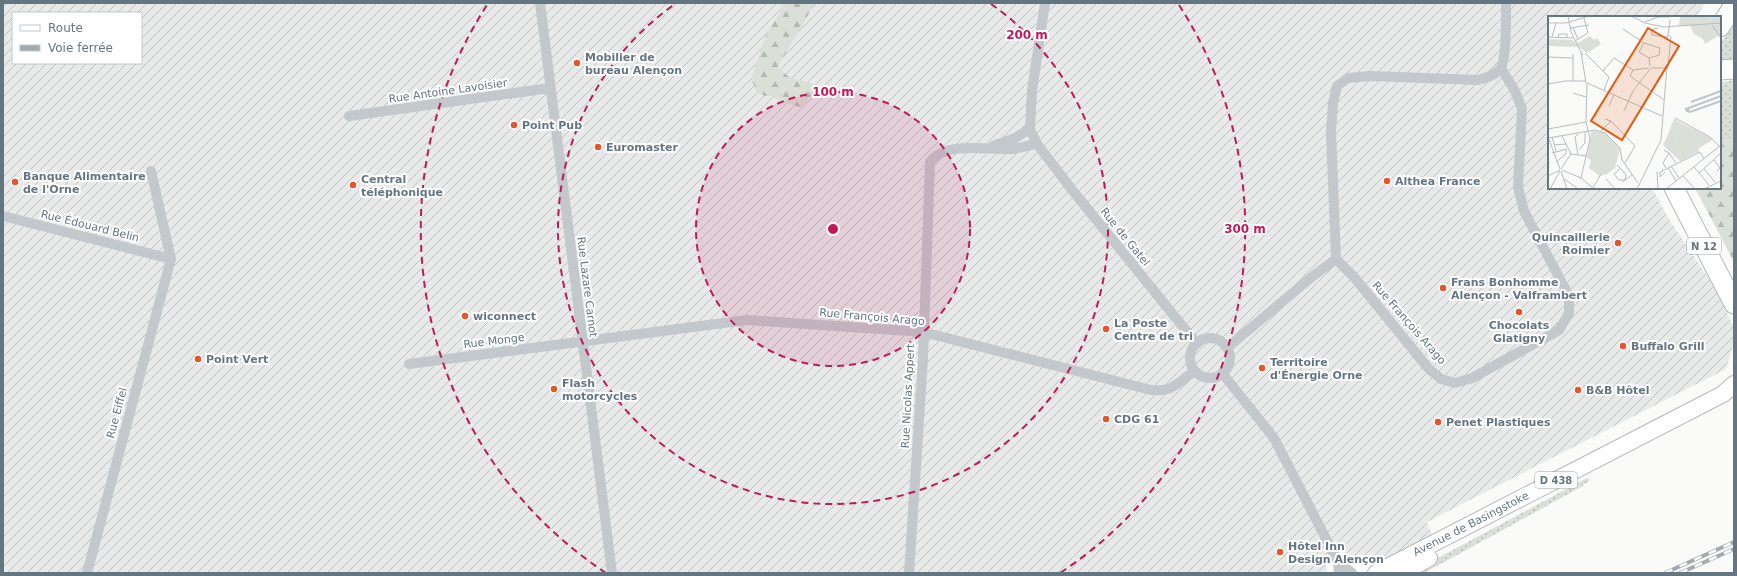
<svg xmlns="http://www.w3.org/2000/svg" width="1737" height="576" font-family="'DejaVu Sans',sans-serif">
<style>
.industrial{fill:url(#industrial-furrows);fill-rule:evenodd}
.grass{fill:url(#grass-dots)}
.forest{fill:url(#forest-firs)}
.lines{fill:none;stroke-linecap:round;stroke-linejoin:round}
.primary-casing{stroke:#b5babe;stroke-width:18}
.highway-casing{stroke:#b4b9bd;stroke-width:21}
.street{stroke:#c3c8cc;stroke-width:10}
.primary{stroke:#fff;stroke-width:16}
.highway{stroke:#fff;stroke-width:19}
.rail-casing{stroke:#a2aab0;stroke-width:4}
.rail{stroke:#fff;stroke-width:2.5;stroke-dasharray:8;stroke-linecap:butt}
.ring{fill:none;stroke:#c2185b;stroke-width:2;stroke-dasharray:7 5}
.poi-dot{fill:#e4572e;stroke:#fff;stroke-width:1.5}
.labels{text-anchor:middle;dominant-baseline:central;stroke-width:4;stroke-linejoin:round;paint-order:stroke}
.shield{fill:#fff;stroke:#939fa8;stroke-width:1}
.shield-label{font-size:10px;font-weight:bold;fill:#657683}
.poi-label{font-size:11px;font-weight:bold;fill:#657683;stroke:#fff;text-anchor:start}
.street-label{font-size:11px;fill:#657683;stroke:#fff}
.inset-river{fill:none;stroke:#bbc7cb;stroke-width:2}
.inset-road{fill:none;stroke:#b5bdc2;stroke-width:1}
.view{fill:#e8590c;fill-opacity:0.15;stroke:#e8590c;stroke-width:2}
.inset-edge{fill:none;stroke:#657683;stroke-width:2}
.centre{fill:#c2185b;stroke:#fff;stroke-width:2}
.ring-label{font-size:12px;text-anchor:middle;font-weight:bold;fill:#c2185b;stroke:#fff;stroke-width:4;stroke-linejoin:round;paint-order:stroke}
</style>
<defs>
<pattern id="industrial-furrows" width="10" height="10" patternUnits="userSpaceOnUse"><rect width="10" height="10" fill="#e8e9e9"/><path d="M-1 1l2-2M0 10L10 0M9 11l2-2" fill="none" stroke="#c0c1c2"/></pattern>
<pattern id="grass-dots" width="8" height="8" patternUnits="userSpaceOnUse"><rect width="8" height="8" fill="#dadfd7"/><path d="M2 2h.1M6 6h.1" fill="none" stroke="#b4b9b4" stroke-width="1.8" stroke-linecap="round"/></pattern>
<pattern id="forest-firs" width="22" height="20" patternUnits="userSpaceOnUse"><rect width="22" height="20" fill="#dadfd7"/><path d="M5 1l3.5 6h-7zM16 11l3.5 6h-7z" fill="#b4b9b4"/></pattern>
</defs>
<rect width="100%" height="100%" fill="#fafaf8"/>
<path class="industrial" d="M3,3H1705L1696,17H1549V188H1652L1670,221L1721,297L1734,329V342L1726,369L1427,522L1432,535L1401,553L1373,564L1350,560L1343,551L1325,558L1327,570L1325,573H3ZM13,13H141V63H13Z"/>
<path class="grass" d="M1734,25V59L1720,62V44Z
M1734,80V137L1720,143V83Z
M1587,478L1590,480L1581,487L1424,573H1410Z"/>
<path class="forest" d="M782,3H815L781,61L778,67L789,77L813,84L815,93L808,99L804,108L781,102L773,96H766L758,93L751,79L767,33L779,14Z
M1734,137V262L1695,188H1720V143Z"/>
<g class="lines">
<defs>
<path id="primary" d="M1376,573L1723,394L1734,384
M1403,573L1429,558"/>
<path id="highway" d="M1720,27L1734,5
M1720,70L1734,69
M1674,188L1734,304"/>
</defs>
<use href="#primary" class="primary-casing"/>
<use href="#highway" class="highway-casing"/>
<path class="street" d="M540,3L612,573
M1045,3L1032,91L1030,129L1037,144L1073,191L1197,344
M349,116L550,88
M993,146L1015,138L1030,129
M3,216L171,259
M1336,259L1331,132L1333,103L1337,86L1348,78L1371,76L1477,80C1486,78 1494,76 1500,69C1507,60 1506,16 1506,3
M1190 358a20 20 0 1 1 40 0a20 20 0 1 1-40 0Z
M1227,348L1313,276L1336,259L1354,277L1428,368L1441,379L1455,383L1472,378L1559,330L1569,313V296L1524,211L1518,187L1522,109L1515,91L1501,68
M409,364L747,320L923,332L1151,390C1175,392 1177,382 1195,371
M1222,373L1274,438L1338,562L1339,573
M1338,562L1352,573
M87,573L171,259L151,171
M909,573L923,359L930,162C945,141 987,150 1010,149C1019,149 1028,145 1037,144"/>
<use href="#primary" class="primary"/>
<use href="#highway" class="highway"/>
<defs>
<path id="rail" d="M1665,573L1734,542
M1680,573L1734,549"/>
</defs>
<use href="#rail" class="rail-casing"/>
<use href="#rail" class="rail"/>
</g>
<circle cx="833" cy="229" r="137" fill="#c2185b" fill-opacity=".12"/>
<g class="ring">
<circle cx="833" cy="229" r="137"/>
<path d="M991 4A275 275 0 1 1 675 4"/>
<path d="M606 573A412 412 0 0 1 487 5M1179 5A412 412 0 0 1 1060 573"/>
</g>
<g class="poi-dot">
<circle cx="577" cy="63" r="4"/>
<circle cx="514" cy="125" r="4"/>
<circle cx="598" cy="147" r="4"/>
<circle cx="1387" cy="181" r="4"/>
<circle cx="15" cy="182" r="4"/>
<circle cx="353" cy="185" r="4"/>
<circle cx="1618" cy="243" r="4"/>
<circle cx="1443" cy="288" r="4"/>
<circle cx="1519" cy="312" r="4"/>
<circle cx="465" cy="316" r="4"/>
<circle cx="1106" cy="329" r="4"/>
<circle cx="1623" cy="346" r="4"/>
<circle cx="198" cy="359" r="4"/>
<circle cx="1262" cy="368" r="4"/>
<circle cx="554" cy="389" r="4"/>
<circle cx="1578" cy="390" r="4"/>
<circle cx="1106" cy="419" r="4"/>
<circle cx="1438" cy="422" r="4"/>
<circle cx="1280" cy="552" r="4"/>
</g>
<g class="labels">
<g class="shield">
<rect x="1687" y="238" width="34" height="16" rx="3"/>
<rect x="1535" y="472" width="42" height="16" rx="3"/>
</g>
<g class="shield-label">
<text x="1704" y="246">N 12</text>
<text x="1556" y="480">D 438</text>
</g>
<g class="poi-label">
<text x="585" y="57">Mobilier de<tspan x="585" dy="13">bureau Alençon</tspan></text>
<text x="522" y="125">Point Pub</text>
<text x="606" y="147">Euromaster</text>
<text x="23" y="176">Banque Alimentaire<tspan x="23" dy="13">de l'Orne</tspan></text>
<text x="361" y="179">Central<tspan x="361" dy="13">téléphonique</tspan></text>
<text x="1395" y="181">Althea France</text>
<text x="1610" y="237" text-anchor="end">Quincaillerie<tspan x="1610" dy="13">Roimier</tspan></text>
<text x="1451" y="282">Frans Bonhomme<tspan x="1451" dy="13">Alençon - Valframbert</tspan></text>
<text x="473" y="316">wiconnect</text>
<text x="1114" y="323">La Poste<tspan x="1114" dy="13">Centre de tri</tspan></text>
<text x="1519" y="325" text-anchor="middle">Chocolats<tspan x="1519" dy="13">Glatigny</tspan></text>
<text x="1631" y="346">Buffalo Grill</text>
<text x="206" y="359">Point Vert</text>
<text x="1270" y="362">Territoire<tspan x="1270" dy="13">d'Énergie Orne</tspan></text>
<text x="562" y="383">Flash<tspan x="562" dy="13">motorcycles</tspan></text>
<text x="1586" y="390">B&amp;B Hôtel</text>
<text x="1114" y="419">CDG 61</text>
<text x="1446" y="422">Penet Plastiques</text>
<text x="1288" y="546">Hôtel Inn<tspan x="1288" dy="13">Design Alençon</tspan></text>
</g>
<g class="street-label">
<text transform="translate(448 91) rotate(-8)">Rue Antoine Lavoisier</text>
<text transform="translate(90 226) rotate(14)">Rue Édouard Belin</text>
<text transform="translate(1125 237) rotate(51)">Rue de Gatel</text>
<text transform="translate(587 287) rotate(83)">Rue Lazare Carnot</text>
<text transform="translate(872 317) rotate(5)">Rue François Arago</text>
<text transform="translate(1409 323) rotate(49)">Rue François Arago</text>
<text transform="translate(494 341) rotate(-7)">Rue Monge</text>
<text transform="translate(908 396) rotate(-87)">Rue Nicolas Appert</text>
<text transform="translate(117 413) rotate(-75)">Rue Eiffel</text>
<text transform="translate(1471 524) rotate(-27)">Avenue de Basingstoke</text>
</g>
</g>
<g transform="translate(1548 16)">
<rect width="173" height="173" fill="#fafaf8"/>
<path d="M132,0H173V18L157,28L155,23L146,18L142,9L131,10ZM42,20L46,24L49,22L53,28L39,37L31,31L0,30V23L25,24L28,28ZM126,103L135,108L128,123H118Z" fill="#dadfd7"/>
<path d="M135,108L165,123L150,133L152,135L132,145L115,129L118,123H128ZM46,115L56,116L72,133L67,152L59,158L52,160L41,152L43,144L39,142L43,116Z" fill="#dadfd7"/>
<path class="inset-river" d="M143,86L173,75M142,91L140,94H139V93H138V92L139,95H140L142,96L173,85M138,93L173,80"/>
<path class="inset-road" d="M20,0L23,16L33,36M83,0L97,7L116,11L173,7M97,6L110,1H121M0,7H18L41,0M164,9L173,22M22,12L41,9M25,12L30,23M110,12L103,14L104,19L119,21M75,13L96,27L91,36L101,42M120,19L122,4M0,21L25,22M4,21L8,7M10,21L11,18H19V22M27,25L40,17L36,2M96,27L112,32L111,39L101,42L102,50M37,37L55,55M35,39L33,36L38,67M0,41L25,42M120,51L123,21L120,19L119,22L121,24M103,52H118M85,54L82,60L116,84M85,54L101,52M25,65V38M39,67L114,100M0,68L17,65H37M56,74L61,61L55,55L66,42L85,54M25,77L38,81M61,90L66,79M76,95L85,75L102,53M127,102L162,121L173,132M57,103L63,105L87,130L77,147M0,113L38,106M53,115L63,105M30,118L27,121L30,139M14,120L23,138M0,121L12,153M4,121L8,135M0,122L47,114L57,117L72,132L74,144L90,167M6,129L18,128M31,134L37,127V116M116,134L121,137L128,147M4,137L19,133M23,138L39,140M166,144L172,152L169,155M8,146L18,138V133M69,149L75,155L78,159L77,164H71L66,158L72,153M123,150L131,162M146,151L161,169M118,152L115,147L121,137M120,152L128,165M13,153L23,138M156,153L167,166M14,154L33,162L46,173M13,155L19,173M109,156L110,173M117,156L112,161V156L152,136L156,143M151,157L173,137M0,160L12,154M135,160L147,173M33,162L42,123L38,106L39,67M16,163L29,172M58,163L67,173M74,166L84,159M45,172L53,158M2,173L12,155M89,173L113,124L119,50L120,53M118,173L173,129M156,173L173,165"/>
<path class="view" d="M100,12L131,30L74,124L43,105Z"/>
<rect width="173" height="173" class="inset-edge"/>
</g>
<circle cx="833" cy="229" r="6" class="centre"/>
<g class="ring-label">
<text x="1027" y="39">200 m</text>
<text x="833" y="96">100 m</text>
<text x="1245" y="233">300 m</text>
</g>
<rect width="1737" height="576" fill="none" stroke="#657683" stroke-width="8"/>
<rect x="12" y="12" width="130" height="52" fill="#ffffff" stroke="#c1c8cd"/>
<rect x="20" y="25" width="20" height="6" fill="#ffffff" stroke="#c1c8cd"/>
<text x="48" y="32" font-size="12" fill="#657683">Route</text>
<rect x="20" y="45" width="20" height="6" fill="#a2aab0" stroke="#c1c8cd"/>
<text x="48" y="52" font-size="12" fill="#657683">Voie ferrée</text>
</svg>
